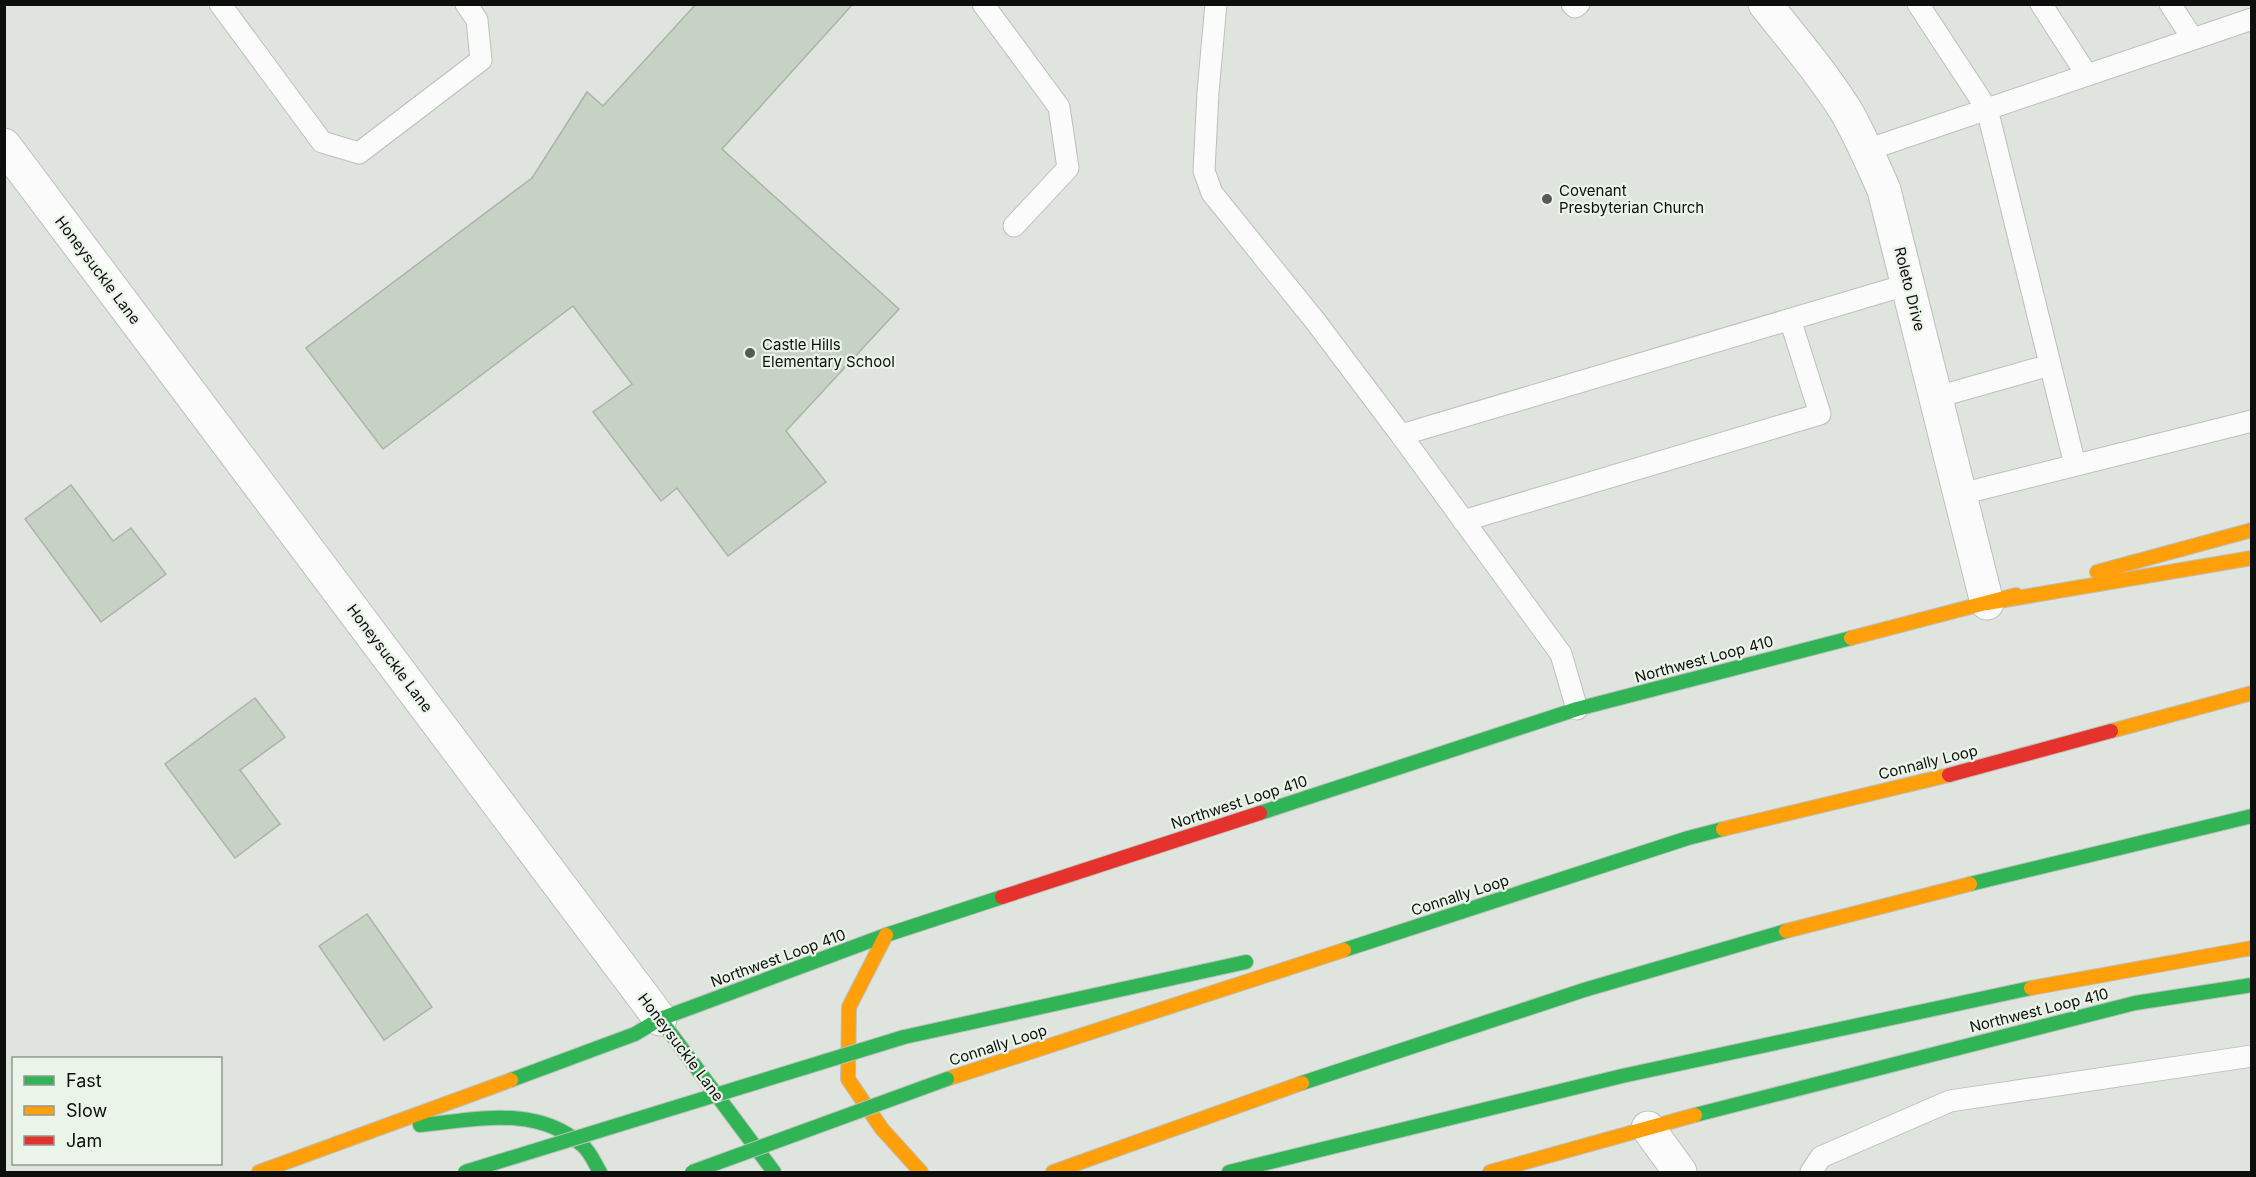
<svg xmlns="http://www.w3.org/2000/svg" width="2256" height="1177" font-family="Inter,sans-serif">
<style>
.building{fill:#c6d2c3;stroke:#aeb1ad;stroke-width:1.5}
.lines{fill:none;stroke-linecap:round;stroke-linejoin:round}
.lane-casing{stroke:#bcc0bb;stroke-width:23}
.street-casing{stroke:#bcc0bb;stroke-width:35}
.fast-casing{stroke:#bcc0bb;stroke-width:16}
.slow-casing{stroke:#bcc0bb;stroke-width:16}
.jam-casing{stroke:#bcc0bb;stroke-width:16}
.lane{stroke:#fafbfa;stroke-width:21}
.street{stroke:#fafbfa;stroke-width:33}
.fast{stroke:#30b455;stroke-width:14}
.slow{stroke:#ff9f0a;stroke-width:14}
.jam{stroke:#e5322d;stroke-width:14}
.fast-bridge-casing{stroke:#bfc1be;stroke-width:16;stroke-linecap:butt}
.fast-bridge{stroke:#30b455;stroke-width:14}
.poi-dot{fill:#565a56;stroke:#ebf4e9;stroke-width:2}
.labels{text-anchor:middle;dominant-baseline:central;stroke-width:4.5;stroke-linejoin:round;paint-order:stroke}
.poi-label{font-size:15px;fill:#0c0f0c;stroke:#ebf4e9;text-anchor:start}
.street-label{font-size:15px;fill:#0c0f0c;stroke:#ebf4e9}
</style>
<rect width="100%" height="100%" fill="#dfe4de"/>
<path class="building" d="M696,4H853L722,149L899,309L786,431L826,482L728,556L677,488L661,501L593,412L632,384L573,306L383,449L306,348L532,178L587,92L603,106Z
M71,485L113,541L131,528L166,574L101,622L25,519Z
M255,698L285,737L240,770L280,824L235,858L165,764Z
M367,914L432,1007L384,1040L319,946Z"/>
<g class="lines">
<defs>
<path id="lane" d="M220,4L322,142L359,153L481,60L477,20L466,4
M983,4L1059,107L1068,168L1014,226
M1216,4L1208,92L1204,171L1212,193L1316,322L1401,435
M1572,4L1575,7L1579,4
M1918,4L1987,109L2075,465
M2041,4L2087,75
M2170,4L2193,39
M1867,150L2252,19
M1937,397L2050,365
M1961,494L2252,421
M1463,521L1820,414L1790,319
M1577,709L1561,654L1401,435L1909,284
M1811,1172L1821,1157L1950,1101L2252,1056"/>
<path id="street" d="M1765,4C1793,39 1822,73 1846,111C1861,137 1872,163 1884,190L1987,603
M4,145L660,1019
M1648,1128L1680,1172"/>
<path id="fast" d="M1260,813L1577,709L1851,638
M1970,884L2252,816
M1344,950L1688,838L1723,829
M660,1019L774,1172
M904,1037L1246,962
M511,1080L635,1034L660,1019L886,935L1002,897
M1302,1083L1584,990L1786,931
M1695,1115L2135,1003L2252,985
M420,1125C475,1120 536,1104 582,1145C590,1151 595,1164 600,1172
M1229,1172L1622,1076L2031,988"/>
<path id="slow" d="M2097,572L2252,530
M1987,603L2252,558
M1851,638L2016,595
M2111,731L2252,693
M1723,829L1949,775
M1786,931L1970,884
M886,935L849,1007L848,1079L882,1129L921,1172
M2031,988L2252,948
M947,1079L1344,950
M259,1172L511,1080
M1053,1172L1302,1083
M1490,1172L1695,1115"/>
<path id="jam" d="M1949,775L2111,731
M1002,897L1260,813"/>
</defs>
<use href="#lane" class="lane-casing"/>
<use href="#street" class="street-casing"/>
<use href="#fast" class="fast-casing"/>
<use href="#slow" class="slow-casing"/>
<use href="#jam" class="jam-casing"/>
<use href="#lane" class="lane"/>
<use href="#street" class="street"/>
<use href="#fast" class="fast"/>
<use href="#slow" class="slow"/>
<use href="#jam" class="jam"/>
<defs>
<path id="fast-bridge" d="M465,1172L904,1037
M692,1172L947,1079"/>
</defs>
<use href="#fast-bridge" class="fast-bridge-casing"/>
<use href="#fast-bridge" class="fast-bridge"/>
</g>
<g class="poi-dot">
<circle cx="1547" cy="199" r="6"/>
<circle cx="750" cy="353" r="6"/>
</g>
<g class="labels">
<g class="poi-label">
<text x="1559" y="190">Covenant<tspan x="1559" dy="17">Presbyterian Church</tspan></text>
<text x="762" y="344">Castle Hills<tspan x="762" dy="17">Elementary School</tspan></text>
</g>
<g class="street-label">
<text transform="translate(98 270) rotate(53)">Honeysuckle Lane</text>
<text transform="translate(1910 289) rotate(76)">Roleto Drive</text>
<text transform="translate(390 658) rotate(53)">Honeysuckle Lane</text>
<text transform="translate(1704 659) rotate(-15)">Northwest Loop 410</text>
<text transform="translate(1928 762) rotate(-14)">Connally Loop</text>
<text transform="translate(1239 802) rotate(-18)">Northwest Loop 410</text>
<text transform="translate(1460 895) rotate(-18)">Connally Loop</text>
<text transform="translate(778 958) rotate(-20)">Northwest Loop 410</text>
<text transform="translate(2039 1010) rotate(-14)">Northwest Loop 410</text>
<text transform="translate(998 1045) rotate(-18)">Connally Loop</text>
<text transform="translate(681 1047) rotate(53)">Honeysuckle Lane</text>
</g>
</g>
<rect width="2256" height="1177" fill="none" stroke="#0c0f0c" stroke-width="12"/>
<rect x="12" y="1057" width="210" height="108" fill="#ebf4e9" stroke="#929891" stroke-width="1.5"/>
<rect x="24" y="1076" width="30" height="9" fill="#30b455" stroke="#929891" stroke-width="1.5"/>
<text x="66" y="1087" font-size="18" fill="#0c0f0c">Fast</text>
<rect x="24" y="1106" width="30" height="9" fill="#ff9f0a" stroke="#929891" stroke-width="1.5"/>
<text x="66" y="1117" font-size="18" fill="#0c0f0c">Slow</text>
<rect x="24" y="1136" width="30" height="9" fill="#e5322d" stroke="#929891" stroke-width="1.5"/>
<text x="66" y="1147" font-size="18" fill="#0c0f0c">Jam</text>
</svg>
